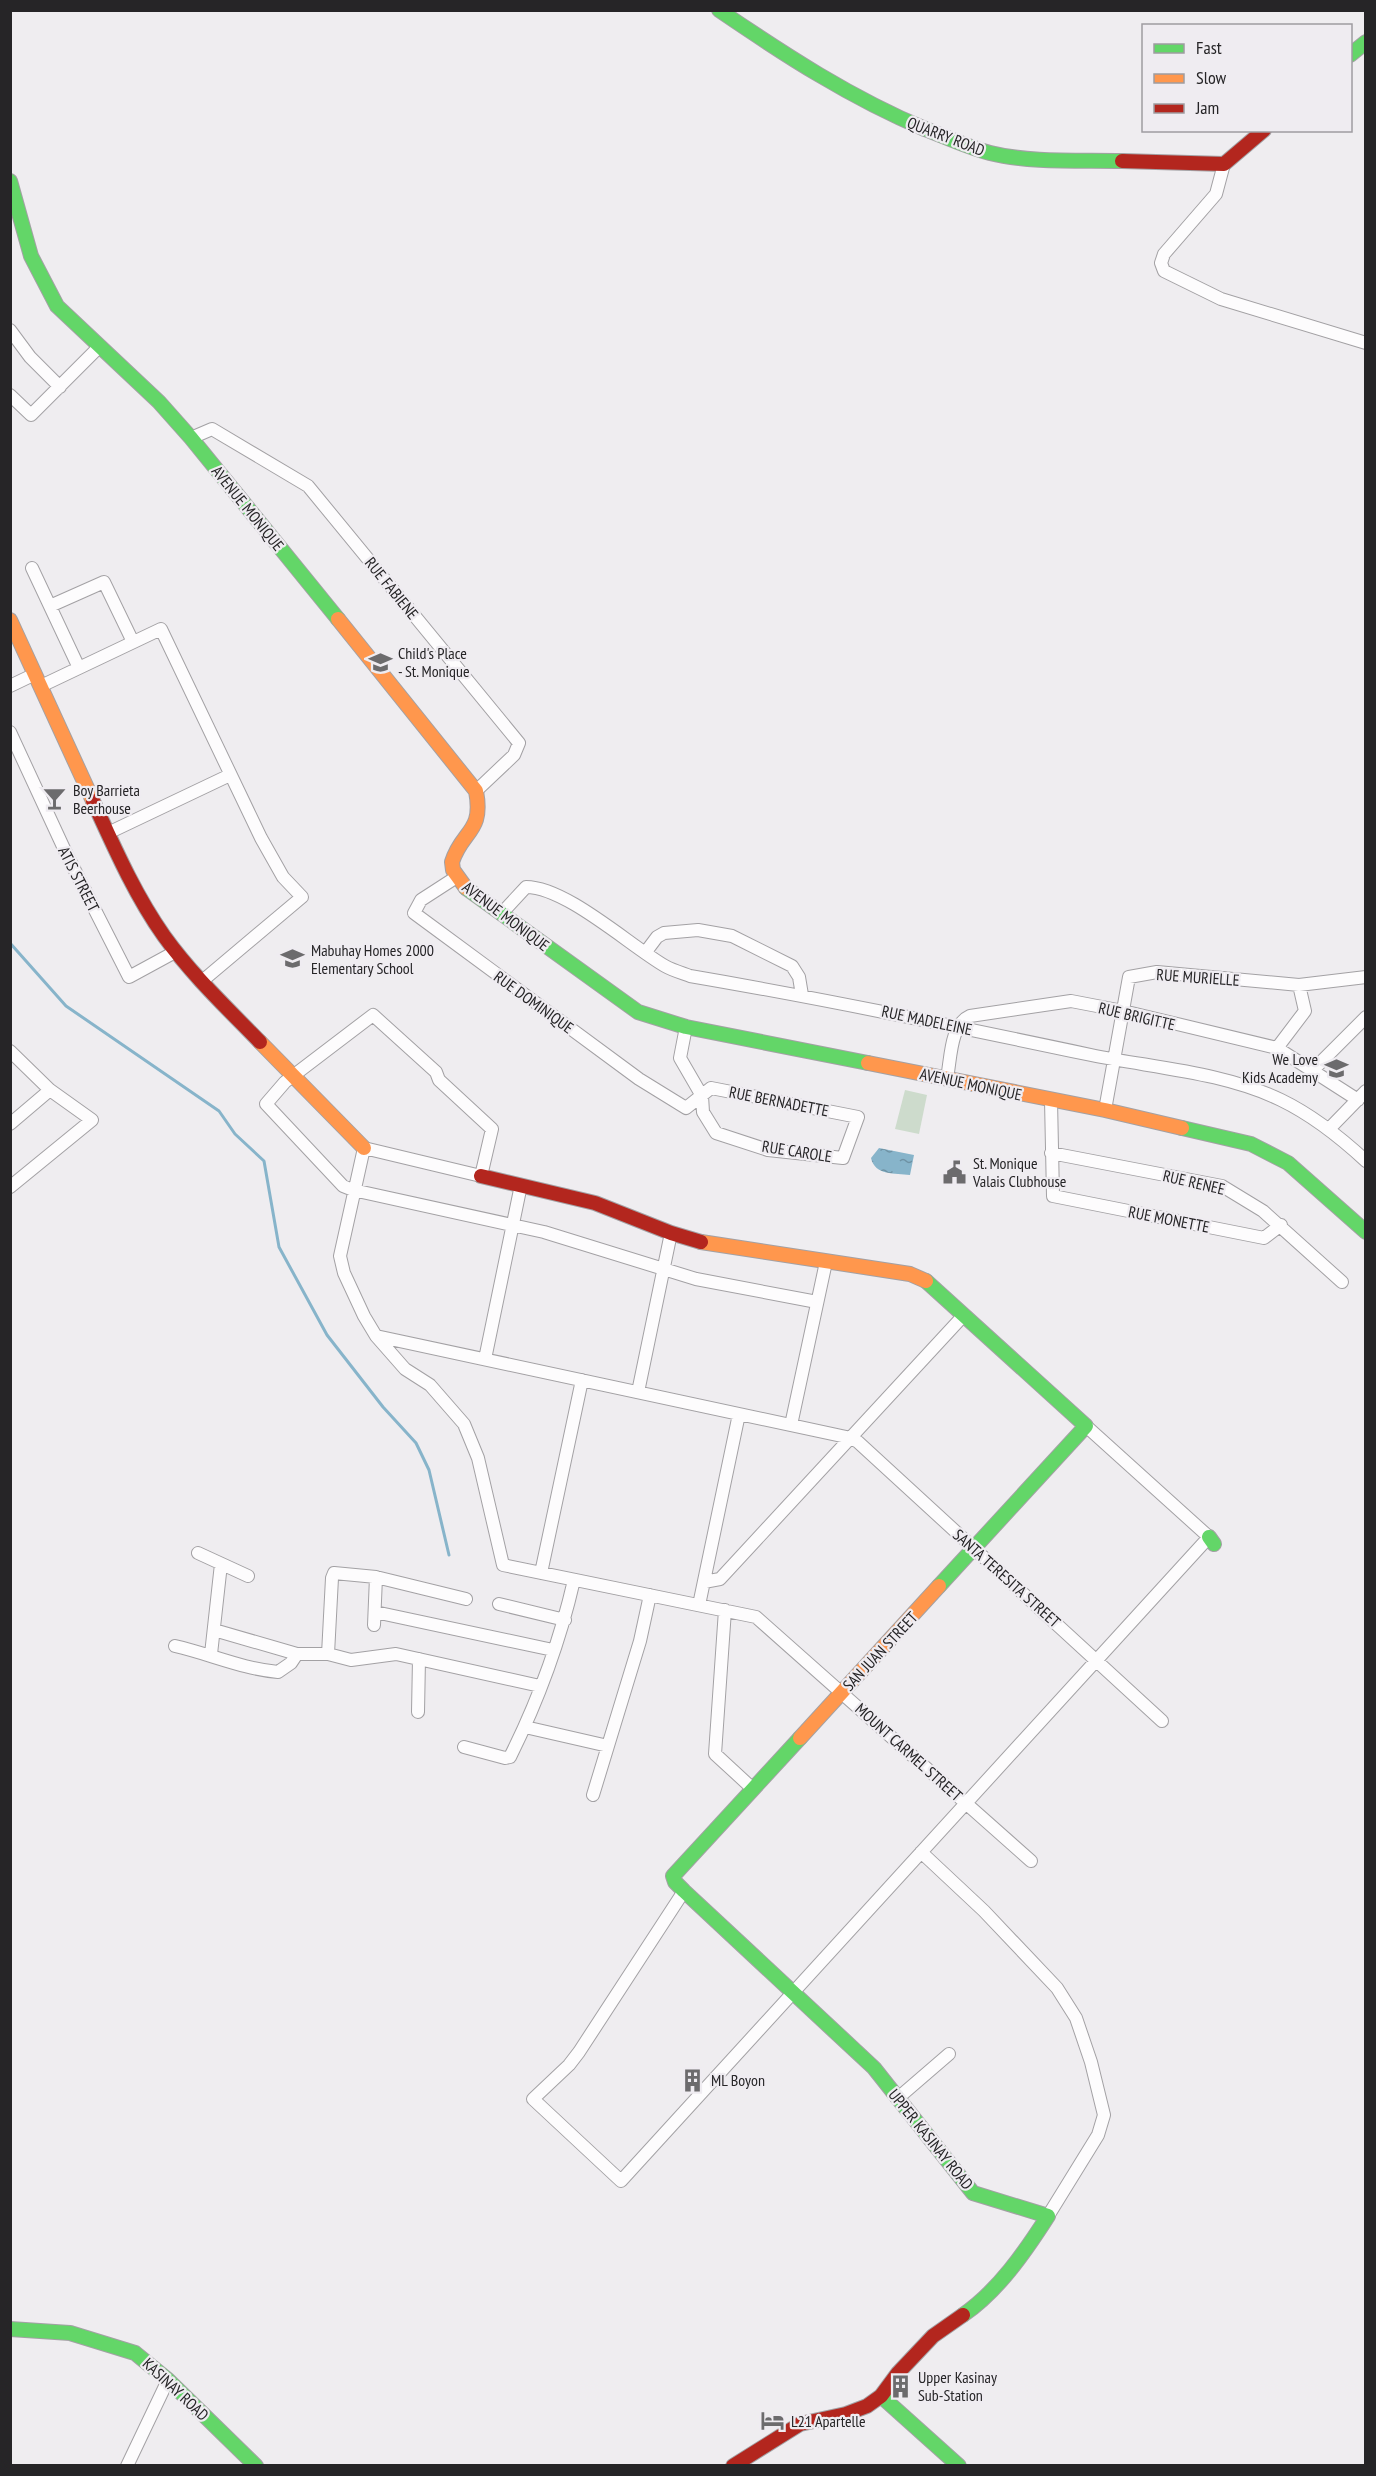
<svg xmlns="http://www.w3.org/2000/svg" width="1376" height="2476" font-family="'PT Sans Narrow',sans-serif">
<style>
.park{fill:#cddbcc}
.water{fill:url(#water-ripples)}
.lines{fill:none;stroke-linecap:round;stroke-linejoin:round}
.stream{stroke:#87b4ca;stroke-width:3}
.street-casing{stroke:#a3a1a4;stroke-width:14}
.fast-casing{stroke:#a3a1a4;stroke-width:16}
.slow-casing{stroke:#a3a1a4;stroke-width:16}
.jam-casing{stroke:#a3a1a4;stroke-width:16}
.street{stroke:#fdfcfd;stroke-width:12}
.fast{stroke:#63d668;stroke-width:14}
.slow{stroke:#ff974d;stroke-width:14}
.jam{stroke:#b3261e;stroke-width:14}
.labels{text-anchor:middle;dominant-baseline:central;stroke-width:4.5;stroke-linejoin:round;paint-order:stroke}
.street-label{font-size:16px;fill:#262527;stroke:#efecf1}
.poi-label{font-size:16px;fill:#262527;stroke:#efecf1;text-anchor:start}
</style>
<defs>
<pattern id="water-ripples" width="26" height="14" patternUnits="userSpaceOnUse" patternTransform="scale(1.5)"><rect width="26" height="14" fill="#87b4ca"/><path d="M2 4q2-2 4 0t4 0M15 11q2-2 4 0t4 0" fill="none" stroke="#6e92a4"/></pattern>
</defs>
<rect width="100%" height="100%" fill="#efedf0"/>
<path class="park" d="M905,1090L927,1095L919,1134L895,1129Z"/>
<path class="water" d="M879,1148L914,1155L910,1175C895,1173 875,1176 871,1158Z"/>
<g class="lines">
<path class="stream" d="M10,943L66,1006L219,1111L235,1134L264,1161L279,1247L327,1335L383,1407L416,1443L429,1470L449,1555"/>
<defs>
<path id="street" d="M1224,164L1216,194L1164,254L1161,263L1164,271L1221,299L1366,343
M10,330L30,357L60,387
M10,395L31,415L99,347
M191,438L212,429L308,486L519,743L514,755L476,791
M32,568L79,668
M50,606L104,582L133,642
M10,686L35,674
M41,686L161,629L261,838L283,877L302,897L201,982
M10,732L66,853L129,977L175,952
M108,833L230,775
M455,878L421,900L414,913L639,1079L686,1108L711,1088L858,1117L843,1158L768,1150L716,1133L703,1112L702,1096L680,1058L686,1027
M501,914L526,887C566,887 629,945 665,966C672,970 682,973 690,976C825,999 958,1027 1091,1055C1154,1068 1223,1072 1281,1100C1312,1115 1340,1137 1366,1161
M645,953L657,937L664,933L698,930L732,936L792,966L799,977L802,995
M1277,1048L1305,1011L1299,985
M10,1051L50,1090L92,1120L10,1187
M1313,1070L1366,1017
M947,1078C951,1058 950,1025 970,1016L1071,1001L1123,1011L1277,1048L1358,1100
M1051,1100L1053,1196L1264,1238L1281,1225
M1105,1110L1129,977L1157,972L1299,985L1366,977
M10,1124L50,1090
M1329,1129L1366,1091
M1051,1153L1222,1186L1263,1211L1342,1282
M817,1302L696,1279L544,1232L353,1190L343,1186L266,1104L285,1082L373,1015L436,1072L439,1080L492,1129L481,1176L364,1148L340,1256L344,1273L364,1316L376,1336L405,1369L430,1385L464,1424L478,1458L503,1565L756,1617L1031,1861
M376,1336L851,1438L858,1442L1162,1721
M485,1359L521,1185
M638,1392L671,1233
M791,1425L826,1262
M198,1553L248,1576
M541,1573L582,1380
M704,1582L720,1579L964,1315
M466,1599L376,1577L334,1573L332,1578L328,1654L351,1660L396,1654L540,1686
M499,1604L565,1620
M699,1605L739,1414
M725,1610L715,1754L753,1789
M375,1612L553,1650
M374,1625L376,1577
M214,1630L297,1654H328
M175,1646C210,1654 243,1669 278,1672L291,1663L297,1654
M211,1654L221,1564
M418,1712L419,1659
M525,1727L608,1746
M464,1747L505,1758L510,1757C538,1701 560,1641 574,1580
M593,1795L640,1641L650,1595
M921,1852L984,1911L1057,1988L1076,2018L1091,2062L1104,2115L1098,2135L1048,2216
M684,1891L579,2052L569,2065L533,2099L621,2181L1209,1537L1086,1426
M898,2098L949,2054
M127,2466L168,2380"/>
<path id="fast" d="M719,10C785,55 851,98 925,129C946,137 967,147 990,153C1030,163 1080,160 1122,161
M1350,55L1366,42
M10,181L31,256L57,306L159,402L191,438L338,619
M466,888L638,1012L686,1027L868,1063
M1182,1128L1251,1144L1288,1163L1366,1232
M926,1281L1086,1426L939,1586
M1209,1537L1214,1544
M800,1738L673,1876L675,1882L684,1891L874,2068L973,2193L1048,2216C1025,2252 998,2291 963,2315
M10,2329L70,2333L135,2353L168,2380L256,2466
M881,2396L959,2466"/>
<path id="slow" d="M338,619L476,791C484,833 462,830 452,862L453,870L466,888
M10,620L93,801
M260,1042L364,1148
M868,1063L1105,1110L1182,1128
M701,1242L910,1274L926,1281
M800,1738L939,1586"/>
<path id="jam" d="M1122,161L1224,164L1264,130
M93,801C114,847 135,895 164,936C192,975 227,1008 260,1042
M481,1176L595,1203L671,1233L701,1242
M733,2466L800,2424L846,2414L867,2406L881,2396L898,2373L933,2336L963,2315"/>
</defs>
<use href="#street" class="street-casing"/>
<use href="#fast" class="fast-casing"/>
<use href="#slow" class="slow-casing"/>
<use href="#jam" class="jam-casing"/>
<use href="#street" class="street"/>
<use href="#fast" class="fast"/>
<use href="#slow" class="slow"/>
<use href="#jam" class="jam"/>
</g>
<defs>
<symbol id="school-bare" viewBox="-9 -9 18 18"><path d="M0-5L7-2L0 1L-7-2ZM-4 1L0 2.5L4 1V4Q0 6-4 4Z" fill="#6c6b6d" stroke="#efecf1" stroke-width="2.5" paint-order="stroke"/></symbol>
<symbol id="bar-bare" viewBox="-9 -9 18 18"><path d="M-6-5H6L.8 .8V4.5H3.5V6h-7V4.5H-.8V.8Z" fill="#6c6b6d" stroke="#efecf1" stroke-width="2.5" paint-order="stroke"/></symbol>
<symbol id="civic-bare" viewBox="-9 -9 18 18"><path d="M-.6-6.5H3V-4.5H.6V-3L4-1V1h2V6H-6V1h2V-1L-.6-3ZM-1.2 2.5V6h2.4V2.5Z" fill="#6c6b6d" stroke="#efecf1" stroke-width="2.5" paint-order="stroke"/></symbol>
<symbol id="building-bare" viewBox="-9 -9 18 18"><path d="M-4-6H4V6H1V3H-1V6H-4ZM-2.5-4.3h1.7v1.8h-1.7ZM.8-4.3h1.7v1.8H.8ZM-2.5-1h1.7V.8h-1.7ZM.8-1h1.7V.8H.8Z" fill="#6c6b6d" stroke="#efecf1" stroke-width="2.5" paint-order="stroke"/></symbol>
<symbol id="hotel-bare" viewBox="-9 -9 18 18"><path d="M-6-4.5h1.5V1H6V5H4.5V3h-9V5H-6ZM-4 0a1.8 1.8 0 1 1 3.6 0ZM.5 0V-2.5h3Q6-2.5 6 0Z" fill="#6c6b6d" stroke="#efecf1" stroke-width="2.5" paint-order="stroke"/></symbol>
</defs>
<g fill-rule="evenodd">
<use href="#school-bare" x="364" y="646" width="33" height="33"/>
<use href="#bar-bare" x="38" y="782" width="33" height="33"/>
<use href="#school-bare" x="276" y="942" width="33" height="33"/>
<use href="#school-bare" x="1320" y="1052" width="33" height="33"/>
<use href="#civic-bare" x="938" y="1156" width="33" height="33"/>
<use href="#building-bare" x="676" y="2064" width="33" height="33"/>
<use href="#building-bare" x="884" y="2370" width="33" height="33"/>
<use href="#hotel-bare" x="756" y="2404" width="33" height="33"/>
</g>
<g class="labels">
<g class="street-label">
<text transform="translate(946 136) rotate(21)">QUARRY ROAD</text>
<text transform="translate(248 508) rotate(51)">AVENUE MONIQUE</text>
<text transform="translate(392 588) rotate(51)">RUE FABIENE</text>
<text transform="translate(79 879) rotate(63)">ATIS STREET</text>
<text transform="translate(506 916) rotate(37)">AVENUE MONIQUE</text>
<text transform="translate(1198 977) rotate(4)">RUE MURIELLE</text>
<text transform="translate(534 1002) rotate(36)">RUE DOMINIQUE</text>
<text transform="translate(1137 1016) rotate(13)">RUE BRIGITTE</text>
<text transform="translate(927 1020) rotate(12)">RUE MADELEINE</text>
<text transform="translate(971 1084) rotate(12)">AVENUE MONIQUE</text>
<text transform="translate(779 1101) rotate(11)">RUE BERNADETTE</text>
<text transform="translate(797 1151) rotate(9)">RUE CAROLE</text>
<text transform="translate(1194 1182) rotate(13)">RUE RENEE</text>
<text transform="translate(1169 1219) rotate(11)">RUE MONETTE</text>
<text transform="translate(1007 1578) rotate(42)">SANTA TERESITA STREET</text>
<text transform="translate(880 1651) rotate(-47)">SAN JUAN STREET</text>
<text transform="translate(909 1752) rotate(42)">MOUNT CARMEL STREET</text>
<text transform="translate(931 2139) rotate(51)">UPPER KASINAY ROAD</text>
<text transform="translate(176 2389) rotate(43)">KASINAY ROAD</text>
</g>
<g class="poi-label">
<text x="398" y="653">Child's Place<tspan x="398" dy="18">- St. Monique</tspan></text>
<text x="73" y="790">Boy Barrieta<tspan x="73" dy="18">Beerhouse</tspan></text>
<text x="311" y="950">Mabuhay Homes 2000<tspan x="311" dy="18">Elementary School</tspan></text>
<text x="1318" y="1059" text-anchor="end">We Love<tspan x="1318" dy="18">Kids Academy</tspan></text>
<text x="973" y="1163">St. Monique<tspan x="973" dy="18">Valais Clubhouse</tspan></text>
<text x="711" y="2080">ML Boyon</text>
<text x="918" y="2377">Upper Kasinay<tspan x="918" dy="18">Sub-Station</tspan></text>
<text x="791" y="2421">L21 Apartelle</text>
</g>
</g>
<rect width="1376" height="2476" fill="none" stroke="#262527" stroke-width="24"/>
<rect x="1142" y="24" width="210" height="108" fill="#efecf1" stroke="#9f9ca0" stroke-width="1.5"/>
<rect x="1154" y="44" width="30" height="9" fill="#63d668" stroke="#9f9ca0" stroke-width="1.5"/>
<text x="1196" y="54" font-size="18" fill="#262527">Fast</text>
<rect x="1154" y="74" width="30" height="9" fill="#ff974d" stroke="#9f9ca0" stroke-width="1.5"/>
<text x="1196" y="84" font-size="18" fill="#262527">Slow</text>
<rect x="1154" y="104" width="30" height="9" fill="#b3261e" stroke="#9f9ca0" stroke-width="1.5"/>
<text x="1196" y="114" font-size="18" fill="#262527">Jam</text>
</svg>
